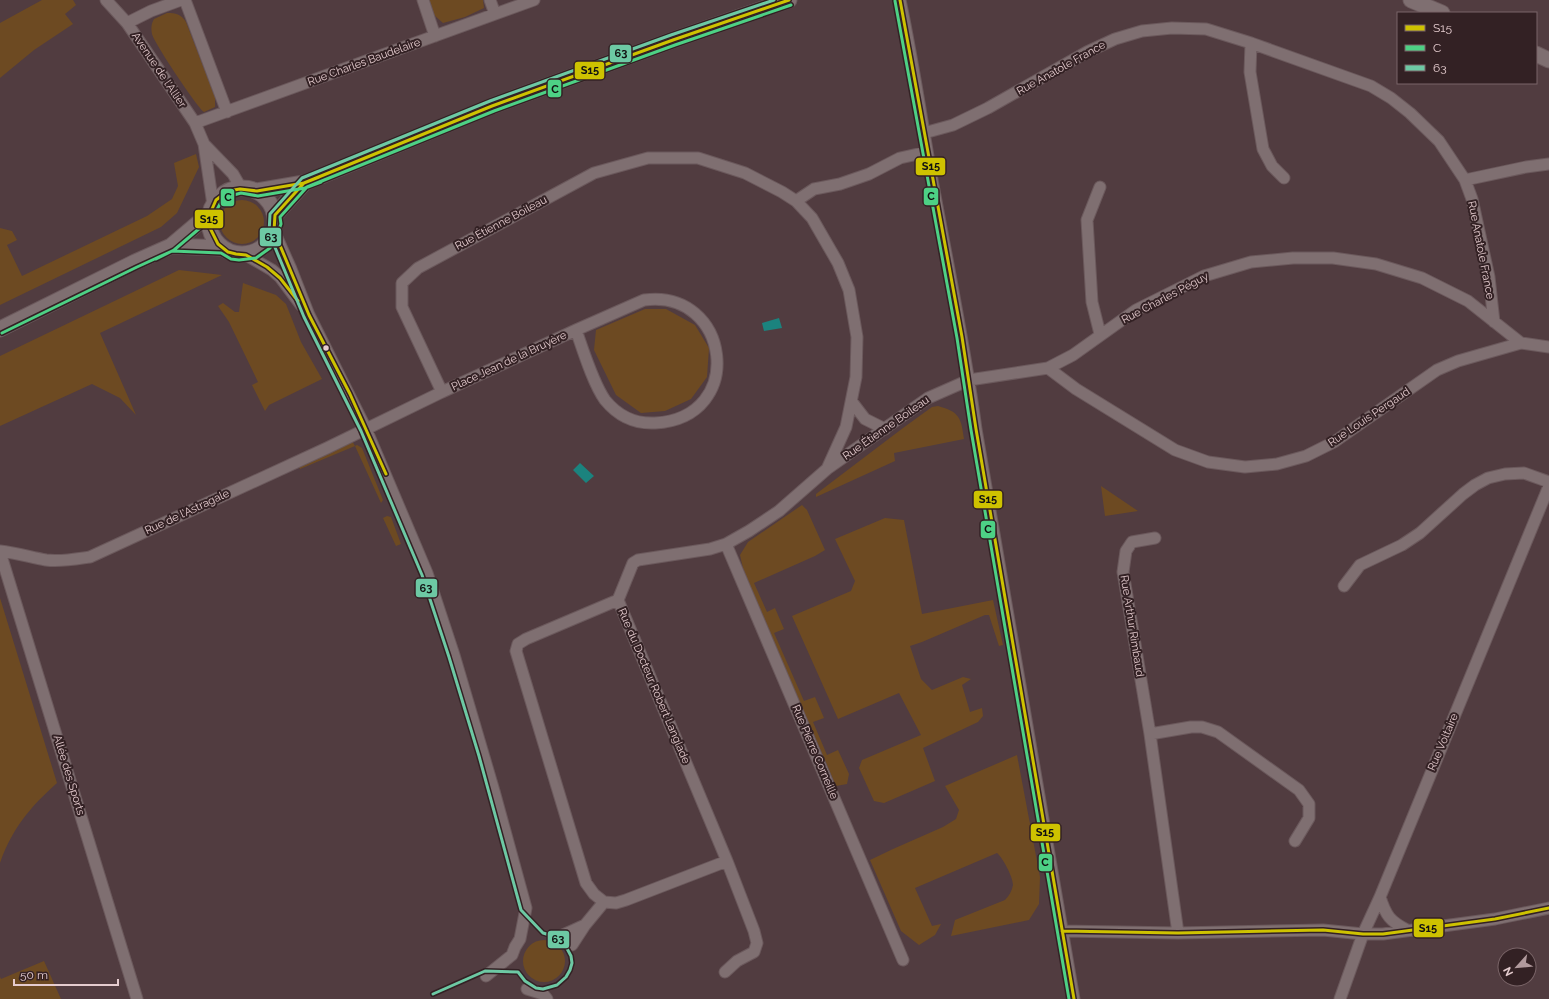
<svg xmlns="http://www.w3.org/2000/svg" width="1549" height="999" font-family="Raleway,sans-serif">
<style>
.green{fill:#6d4a22}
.water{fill:#1b837e}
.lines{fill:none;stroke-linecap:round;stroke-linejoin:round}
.minor-casing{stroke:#6b595c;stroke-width:13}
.secondary-casing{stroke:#6b595c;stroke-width:17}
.minor{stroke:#7f6f71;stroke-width:11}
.secondary{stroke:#7f6f71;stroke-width:15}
.bus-1-casing{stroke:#332124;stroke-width:6}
.bus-2-casing{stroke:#332124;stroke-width:6}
.bus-3-casing{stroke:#332124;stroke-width:6}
.bus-1{stroke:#cec200;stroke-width:3}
.bus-2{stroke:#4dd185;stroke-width:3}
.bus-3{stroke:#6dc9a4;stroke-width:3}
.bus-dot{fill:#e5cccf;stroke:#332124;stroke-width:1.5}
.labels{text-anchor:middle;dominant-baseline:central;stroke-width:4;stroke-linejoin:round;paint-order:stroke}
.street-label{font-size:11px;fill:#e5cccf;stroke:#332124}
.line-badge{stroke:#332124;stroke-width:1.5}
.pale-badge-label{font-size:11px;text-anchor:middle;font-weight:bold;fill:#111}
</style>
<rect width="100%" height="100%" fill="#513c40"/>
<path class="green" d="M42,0H73L76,5L65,14L73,24L34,50L0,78V23Z
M428,0H483L484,8L465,17L443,23L434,15Z
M167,13C176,13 181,14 186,22L215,97V107L204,112C197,107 154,43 152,34C151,29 151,24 154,19Z
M196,154L199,167L177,213L161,227L0,305V228L12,231L17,240L7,245L22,276L147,216L172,199L178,186L174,163Z
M220 222a22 22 0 1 1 44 0a22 22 0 1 1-44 0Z
M179,270L222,275L100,333L136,415L120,398L92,384L0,426V356Z
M243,283L276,295L286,304L301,342L322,379L269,405L265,411L252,385L258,382L229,322L218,306L223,303L235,312H239Z
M645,309H666L695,325L709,348L707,377L691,399L665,411L641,413L616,395L594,350L596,330Z
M938,406C960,412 961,418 964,439L894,453L895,461L816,497V494L903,428L932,407Z
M352,441L355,446L357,445L362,448L383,500L381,503L355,446L300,469L298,466Z
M1101,486L1138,511L1105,516Z
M802,505L807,510L825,550L815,556L754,583L767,612L775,608L784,629L774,633L804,701L815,697L824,718L813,722L827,755L838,750L849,774L847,784L836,786L749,584L743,568L740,555L748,542Z
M387,516L391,517L401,544L396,546L383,518Z
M885,518L904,520L922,614L993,600L1003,645L999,646L989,615H985L922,642L910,646L921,679L932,690L963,677L971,679L962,685L970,712L982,708L983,716L978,722L923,748L935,781L884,803L874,801L859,768L862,760L921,735L899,693L838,719L792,616L851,591L855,581L835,539Z
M0,598L57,783C30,807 12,829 0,863Z
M1017,755L1040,877L1039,904L1029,920L951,936L955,920L1005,900C1009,896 1012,891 1013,885C1013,877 1003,858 997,853L915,888L932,926L941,924L935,935L919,945L901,931L870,860L893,849L943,827L956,819L959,810L945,786Z
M523 961a21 21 0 1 1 42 0a21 21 0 1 1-42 0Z
M44,961L61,999H0V977L1,979Z"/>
<path class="water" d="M779,318L782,328L764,331L762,323Z
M580,463L594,476L586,483L573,470Z"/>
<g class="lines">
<defs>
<path id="minor" d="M106,0L127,23L195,123L204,144L213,205
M185,0L227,112
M423,0L435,36
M490,0L495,14
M900,0C913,61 922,123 933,185C948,266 965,347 976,429L1074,999
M127,23L151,11L181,0
M1251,43L1250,72L1263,149L1272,166L1284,178
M195,123L534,0
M924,133L953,125L988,108L1087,52L1115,39L1142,31L1172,28L1206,29L1251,43L1371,86L1391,98L1410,113L1439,141L1465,180L1472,199L1489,277L1494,322
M204,144L233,174L241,188
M1465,180L1526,167L1549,164
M1100,187L1087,220L1092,302L1100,334
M796,201L814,189L840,184L869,174L900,158L927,152
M274,231L291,269L309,315L366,429L427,573L454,655L494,791L526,908L520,939L515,947L512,955L486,976
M246,255L272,270L280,277L301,305
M1048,368L1073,355L1136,310L1204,276L1251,262L1293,258H1333L1376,264L1422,278L1468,301L1521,343
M442,392L576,330L644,300C730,288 748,418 655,423C635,424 618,416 605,400C593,383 583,350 576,330
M852,402L865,419L885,429
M1155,538L1132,542L1126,551L1123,572L1150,734L1178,933
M726,544L903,960
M0,551C16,553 30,557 46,560C61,562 76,559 90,557L327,448L442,392L402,307V283L418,268L594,173L648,158H698L745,173L782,192L796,201L812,218L838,263L849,290L857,337L856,377L846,427L827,469
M0,552L137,999
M1344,586L1360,565L1402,545L1420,533L1463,494L1475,485L1488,478L1505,474L1524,473L1549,482
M618,600L633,563L638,560L710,549L726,544L749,531L779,511L827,469L928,398L969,380L1048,368L1076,389L1175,450L1208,462L1245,467L1277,464L1306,456L1334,442L1437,370L1458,361L1521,343L1549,347
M618,600L727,861L754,931L757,943L754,952L737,961L725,972
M1150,734L1191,727H1202L1218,732L1299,790L1309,804V818L1295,841
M1380,897C1386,916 1390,921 1407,930
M604,902L616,903L626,900L727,861
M1062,931L1178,933L1323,930L1363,934H1383L1495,919L1549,908
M563,935L585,925
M572,945L585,925L604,902L594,894L586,883L516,651L518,644L526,639L618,600
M527,989L543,994L547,999
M1340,999L1363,934L1380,897L1549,486"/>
<path id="secondary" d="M1411,0L1442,13
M1536,54L1549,60
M209 221a33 33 0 1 1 66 0a33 33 0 1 1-66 0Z
M257,191L304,183L492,106L673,40L789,0
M275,215L304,183
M171,246L222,248
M0,329L135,262L171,246L210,213"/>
</defs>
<use href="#minor" class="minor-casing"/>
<use href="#secondary" class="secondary-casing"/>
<use href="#minor" class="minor"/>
<use href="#secondary" class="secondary"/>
<defs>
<path id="bus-1" d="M900,0L962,337L976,429L1074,999
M298,301L280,278L267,267L246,255L236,254L228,252L218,244L210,228L209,216L216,200L228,191L240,189L257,191L304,183L319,177
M386,474L350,394L309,315L274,231L275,215L304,183L492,106L673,40L789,0
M1062,931L1178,933L1323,930L1363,934H1383L1495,919L1549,908"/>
<path id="bus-2" d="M895,1L957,338L971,430L1069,999
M156,259L174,250L213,217L221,202L230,196L241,193L258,196L305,188L321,182
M2,333L137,267L172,251L221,253L231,259L239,260L256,258L270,248L275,240L281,224L280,217L307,187L494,111L675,45L791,5"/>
<path id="bus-3" d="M433,994L485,971L518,972L525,981L536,988L543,989L557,985L566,977L570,970L572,963L571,956L564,943L553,936L543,933L521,910L479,756L449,657L422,575L361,431L304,317L269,233L270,214L302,178L490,101L671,35L774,0"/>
</defs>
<use href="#bus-1" class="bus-1-casing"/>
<use href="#bus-2" class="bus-2-casing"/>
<use href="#bus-3" class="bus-3-casing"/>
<use href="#bus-1" class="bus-1"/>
<use href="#bus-2" class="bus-2"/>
<use href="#bus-3" class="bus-3"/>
</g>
<circle class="bus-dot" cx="326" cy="348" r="3.5"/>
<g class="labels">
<g class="street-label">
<text transform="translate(364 62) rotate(-20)">Rue Charles Baudelaire</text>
<text transform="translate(1061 68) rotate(-29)">Rue Anatole France</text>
<text transform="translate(159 70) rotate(56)">Avenue de l'Allier</text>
<text transform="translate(501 223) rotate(-28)">Rue Étienne Boileau</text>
<text transform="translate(1481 250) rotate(79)">Rue Anatole France</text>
<text transform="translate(1165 298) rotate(-28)">Rue Charles Péguy</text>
<text transform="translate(509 361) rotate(-25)">Place Jean de la Bruyère</text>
<text transform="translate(1369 417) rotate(-34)">Rue Louis Pergaud</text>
<text transform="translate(886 428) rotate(-35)">Rue Étienne Boileau</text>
<text transform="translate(187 512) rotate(-25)">Rue de l'Astragale</text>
<text transform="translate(1132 626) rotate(81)">Rue Arthur Rimbaud</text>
<text transform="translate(654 686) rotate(67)">Rue du Docteur Robert Langlade</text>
<text transform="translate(1443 742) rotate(-67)">Rue Voltaire</text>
<text transform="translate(815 752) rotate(67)">Rue Pierre Corneille</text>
<text transform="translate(69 775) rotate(73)">Allée des Sports</text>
</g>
</g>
<g class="line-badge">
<rect x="609" y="44" width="23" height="19" rx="4" fill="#6dc9a4"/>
<rect x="574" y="61" width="31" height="19" rx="4" fill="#cec200"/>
<rect x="547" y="79" width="15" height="19" rx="4" fill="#4dd185"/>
<rect x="915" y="157" width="31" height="19" rx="4" fill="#cec200"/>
<rect x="923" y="187" width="16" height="19" rx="4" fill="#4dd185"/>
<rect x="220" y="188" width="15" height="19" rx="4" fill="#4dd185"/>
<rect x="194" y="209" width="30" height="20" rx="4" fill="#cec200"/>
<rect x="259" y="227" width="23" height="20" rx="4" fill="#6dc9a4"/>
<rect x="973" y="490" width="30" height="19" rx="4" fill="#cec200"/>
<rect x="980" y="520" width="16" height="19" rx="4" fill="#4dd185"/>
<rect x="415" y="578" width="23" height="20" rx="4" fill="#6dc9a4"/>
<rect x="1030" y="823" width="31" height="19" rx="4" fill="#cec200"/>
<rect x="1038" y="853" width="15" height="19" rx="4" fill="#4dd185"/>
<rect x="1413" y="918" width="31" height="20" rx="4" fill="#cec200"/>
<rect x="547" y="930" width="23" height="19" rx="4" fill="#6dc9a4"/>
</g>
<g class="pale-badge-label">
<text x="621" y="57">63</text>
<text x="590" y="74">S15</text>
<text x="555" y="93">C</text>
<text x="931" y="170">S15</text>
<text x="931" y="200">C</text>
<text x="228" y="201">C</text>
<text x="209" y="223">S15</text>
<text x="271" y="241">63</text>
<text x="988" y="503">S15</text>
<text x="988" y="533">C</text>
<text x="426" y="592">63</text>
<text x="1045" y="836">S15</text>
<text x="1045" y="866">C</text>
<text x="1428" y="932">S15</text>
<text x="558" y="943">63</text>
</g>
<rect x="1397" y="12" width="140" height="72" fill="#332124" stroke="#7a6568"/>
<rect x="1405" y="25" width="20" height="6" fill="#cec200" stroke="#7a6568"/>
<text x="1433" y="32" font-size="12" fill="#e5cccf">S15</text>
<rect x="1405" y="45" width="20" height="6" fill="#4dd185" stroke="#7a6568"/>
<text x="1433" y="52" font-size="12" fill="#e5cccf">C</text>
<rect x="1405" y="65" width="20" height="6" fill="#6dc9a4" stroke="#7a6568"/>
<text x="1433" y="72" font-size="12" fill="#e5cccf">63</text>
<g transform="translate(1517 967) rotate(243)"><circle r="19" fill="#332124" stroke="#7a6568"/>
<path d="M0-3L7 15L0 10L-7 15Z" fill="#b19a9d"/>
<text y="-6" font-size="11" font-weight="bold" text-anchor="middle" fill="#e5cccf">N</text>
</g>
<path d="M14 979v6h104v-6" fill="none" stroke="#e5cccf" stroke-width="2"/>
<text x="20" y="979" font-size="12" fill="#e5cccf" stroke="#332124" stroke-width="3" paint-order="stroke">50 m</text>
</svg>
